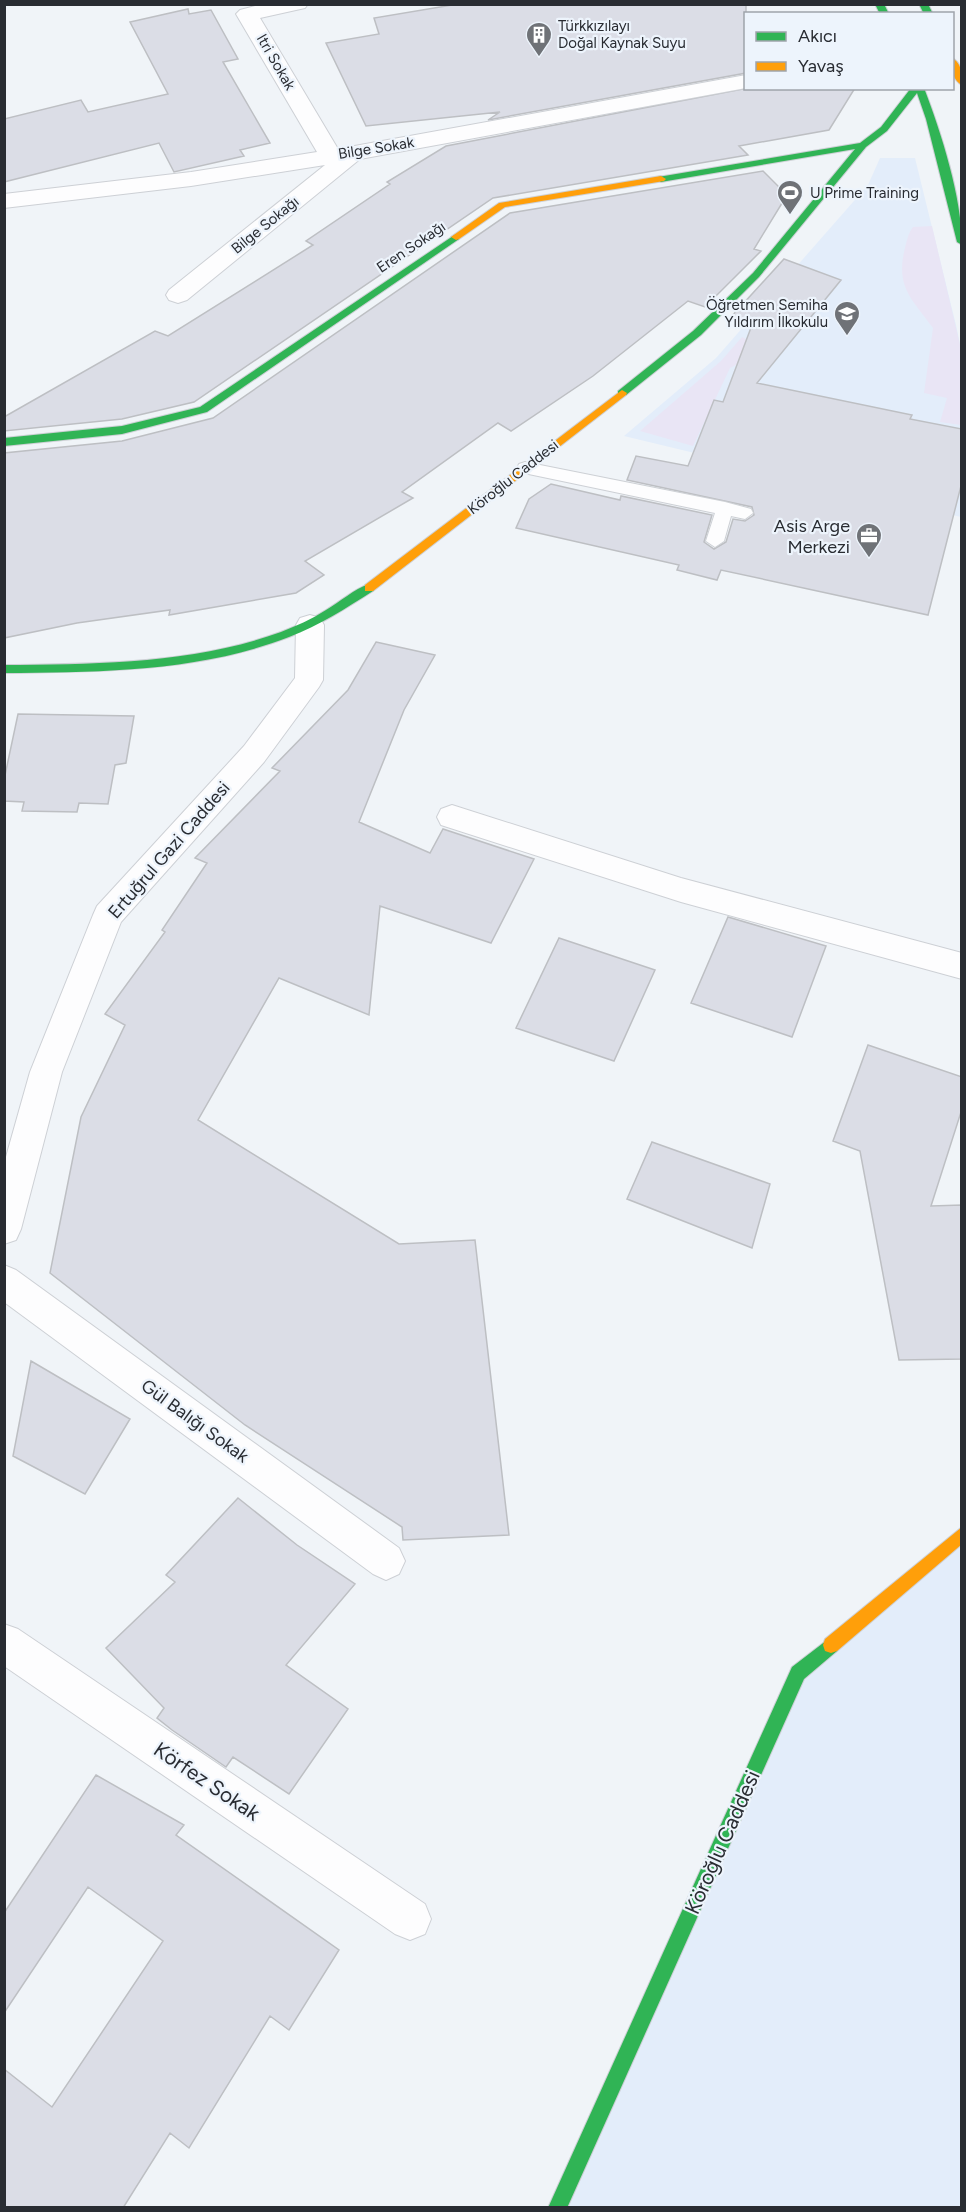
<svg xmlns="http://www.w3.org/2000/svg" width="966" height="2212" font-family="Figtree,sans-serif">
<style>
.built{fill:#e3edfa}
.green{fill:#e9e5f5}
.building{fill:#dbdde6;stroke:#bdbfc3;stroke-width:1.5}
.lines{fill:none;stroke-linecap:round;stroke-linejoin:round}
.lane-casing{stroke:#cdd0d5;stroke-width:2}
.street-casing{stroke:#cdd0d5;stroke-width:2}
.fast-casing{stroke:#cdd0d5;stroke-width:2}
.slow-casing{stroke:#cdd0d5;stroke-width:2}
.lane{fill:#fdfdfe;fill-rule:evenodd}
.street{fill:#fdfdfe;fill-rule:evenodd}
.fast{fill:#30b455;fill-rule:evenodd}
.slow{fill:#ff9f0a;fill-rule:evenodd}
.labels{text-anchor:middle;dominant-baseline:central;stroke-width:4.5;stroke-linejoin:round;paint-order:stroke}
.far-poi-label{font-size:15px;fill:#292c32;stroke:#edf4fc;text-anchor:start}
.far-street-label{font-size:15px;fill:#292c32;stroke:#edf4fc}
.poi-label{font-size:18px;fill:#292c32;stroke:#edf4fc;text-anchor:end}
.street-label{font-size:18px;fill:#292c32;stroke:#edf4fc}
.near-street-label{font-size:21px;fill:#292c32;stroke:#edf4fc}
</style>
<rect width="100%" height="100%" fill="#f0f4f8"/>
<path class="built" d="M880,158H915L956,325L961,349V517L624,436L716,358L868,185Z
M961,1534V2207L557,2208L798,1673Z"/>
<path class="green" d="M932,226L961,349V425L940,422L947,398L924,393L933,328C912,299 895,287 905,248C907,240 908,234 913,227Z
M742,337L767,349L730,368L693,446L640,431L721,361Z"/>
<path class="building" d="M458,4H746V73L488,120L500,112L366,126L326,43L379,34L374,18Z
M188,9L189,14L211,10L238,59L223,62L270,143L240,150L244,156L174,172L159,143L4,182V119L81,100L88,112L168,94L130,22Z
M748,88H855L829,130L739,146L748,155L493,198L194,402L122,419L4,431V417L155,331L168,336L313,245L306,241L390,184L387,182L446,146Z
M763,171L787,195L754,249L761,251L705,307L688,301L593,376L511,431L498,423L402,492L413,498L305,561L324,575L296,593L169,615L170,610L77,623L4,638V453L122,441L213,418L510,213Z
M784,259L841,280L757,383L912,415L910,419L962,429V482L928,615L721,570L717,580L677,570L679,565L516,528L529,499L551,484L620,500L621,496L712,515L704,542L714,549L726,542L733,519L745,521L754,515L752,507L627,480L636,456L688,466L714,400L723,402L752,325L731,317Z
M376,642L435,655L404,710L359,822L430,853L443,829L534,859L491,943L380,906L369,1015L279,978L198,1120L399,1244L475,1240L509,1535L403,1540L402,1527L245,1425L50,1273L81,1117L125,1025L105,1014L165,932L162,930L207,863L195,858L280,771L272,768L348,690Z
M18,714L134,716L126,763L115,765L108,804L79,803L77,812L22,811L24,802L4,801V780Z
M728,917L826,946L792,1037L691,1003Z
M559,938L655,970L614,1061L516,1028Z
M868,1045L962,1077V1109L931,1206L962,1205V1359L899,1360L860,1151L833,1141Z
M652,1142L770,1184L752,1248L627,1199Z
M31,1361L130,1419L85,1494L13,1456Z
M238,1498L297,1545L355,1584L286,1665L348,1709L289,1794L233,1757L226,1767L172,1730L157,1718L164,1708L106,1648L175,1582L166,1575Z
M96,1775L184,1825L176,1835L339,1950L289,2030L270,2016L189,2148L170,2133L123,2208H4V2069L52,2107L163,1941L88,1887L4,2013V1913Z"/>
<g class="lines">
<defs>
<path id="lane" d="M525,462L725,502L751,509L753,513L745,519L731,516L724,541L715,547L706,541L715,513L519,472L517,468L519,464Z"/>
<path id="street" d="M263,4H308L305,8L260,18L338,149L746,75V88L360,159L187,300L178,303L169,300L166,295L169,290L325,165L191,186L4,208V194L191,172L317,152L236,14L240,10Z
M310,615L320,618L324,625L323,680L319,687L264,762L121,922L62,1072L21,1229L16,1240L4,1244V1164L30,1072L93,915L97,906L244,746L295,678L296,625L300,618Z
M452,805L681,878L962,953V979L681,902L441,825L437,817L441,809Z
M4,1265L16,1270L399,1548L405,1561L399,1574L386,1580L373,1574L4,1302Z
M4,1624L18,1629L425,1904L431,1919L425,1934L410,1940L395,1934L4,1666Z"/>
<path id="fast" d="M875,4H884L889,14H880Z
M919,4H928L933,14H924Z
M911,88H924C941,132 962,198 962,245L957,242L926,119L917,93L887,131L866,147L759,277L701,335L626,395H618V391L693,331L753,273L855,149L661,182L656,179L658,177L860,143L881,127Z
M456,234L459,235V239L207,412L122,434L4,446V438L122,426L200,407Z
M369,584L375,588L373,591C346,608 319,626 289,637C198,672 100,672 4,673V665C97,664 193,664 281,632C296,626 312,619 326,610C340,602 354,589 369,584Z
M831,1637L837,1639L839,1645L837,1651L804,1679L567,2208H548L792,1667Z"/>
<path id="slow" d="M952,58C962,63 962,75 962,85C952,80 952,68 952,58Z
M661,176L666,179L664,181L505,207L459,239L456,240L451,237L499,203Z
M622,390L627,393L626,395L373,591H365V585Z
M962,1527V1544L837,1651L831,1653L825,1651L823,1645L825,1639Z"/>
</defs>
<use href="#lane" class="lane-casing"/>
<use href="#street" class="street-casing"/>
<use href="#fast" class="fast-casing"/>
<use href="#slow" class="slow-casing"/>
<use href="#lane" class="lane"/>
<use href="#street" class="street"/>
<use href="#fast" class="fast"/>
<use href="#slow" class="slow"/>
</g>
<defs>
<symbol id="building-pin" viewBox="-11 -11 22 30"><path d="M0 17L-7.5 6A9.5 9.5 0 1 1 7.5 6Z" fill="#6f7277" stroke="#edf4fc"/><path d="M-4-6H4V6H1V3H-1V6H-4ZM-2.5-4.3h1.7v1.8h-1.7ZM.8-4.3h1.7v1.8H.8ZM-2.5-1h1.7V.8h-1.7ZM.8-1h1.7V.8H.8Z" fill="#fff"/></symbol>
<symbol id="stadium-pin" viewBox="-11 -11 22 30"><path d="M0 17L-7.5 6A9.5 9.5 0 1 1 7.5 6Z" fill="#6f7277" stroke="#edf4fc"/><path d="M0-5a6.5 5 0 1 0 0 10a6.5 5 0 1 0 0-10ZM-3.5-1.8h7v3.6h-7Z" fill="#fff"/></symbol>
<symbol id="school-pin" viewBox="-11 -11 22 30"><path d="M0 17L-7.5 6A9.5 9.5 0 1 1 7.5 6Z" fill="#6f7277" stroke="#edf4fc"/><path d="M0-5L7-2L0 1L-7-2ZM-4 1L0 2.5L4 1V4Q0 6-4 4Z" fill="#fff"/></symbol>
<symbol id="office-pin" viewBox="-11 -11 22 30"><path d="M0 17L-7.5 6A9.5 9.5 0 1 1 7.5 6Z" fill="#6f7277" stroke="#edf4fc"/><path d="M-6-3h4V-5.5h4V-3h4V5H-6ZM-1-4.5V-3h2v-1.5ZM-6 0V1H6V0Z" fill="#fff"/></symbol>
</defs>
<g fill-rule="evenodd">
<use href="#building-pin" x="524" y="20" width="30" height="40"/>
<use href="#stadium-pin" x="775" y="178" width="30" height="40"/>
<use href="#school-pin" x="832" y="299" width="30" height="40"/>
<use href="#office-pin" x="854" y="521" width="30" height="40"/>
</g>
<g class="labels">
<g class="far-poi-label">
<text x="558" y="26">Türkkızılayı<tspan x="558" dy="17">Doğal Kaynak Suyu</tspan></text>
<text x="810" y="193">U Prime Training</text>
<text x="828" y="305" text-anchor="end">Öğretmen Semiha<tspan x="828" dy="17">Yıldırım İlkokulu</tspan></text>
</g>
<g class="far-street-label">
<text transform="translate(276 62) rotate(60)">Itri Sokak</text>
<text transform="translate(376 148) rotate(-9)">Bilge Sokak</text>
<text transform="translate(265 225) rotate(-39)">Bilge Sokağı</text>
<text transform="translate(411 247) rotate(-34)">Eren Sokağı</text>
<text transform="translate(513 477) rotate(-38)">Köroğlu Caddesi</text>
</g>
<g class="poi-label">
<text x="850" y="526">Asis Arge<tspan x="850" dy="21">Merkezi</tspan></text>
</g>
<g class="street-label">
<text transform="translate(169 850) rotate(-49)">Ertuğrul Gazi Caddesi</text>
<text transform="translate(195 1421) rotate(36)">Gül Balığı Sokak</text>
</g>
<g class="near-street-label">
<text transform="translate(207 1781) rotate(34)">Körfez Sokak</text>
<text transform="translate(722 1842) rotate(-66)">Köroğlu Caddesi</text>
</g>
</g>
<rect width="966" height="2212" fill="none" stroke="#292c32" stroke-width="12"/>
<rect x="744" y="12" width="210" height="78" fill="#edf4fc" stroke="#9fa4ab" stroke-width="1.5"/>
<rect x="756" y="32" width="30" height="9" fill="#30b455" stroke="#9fa4ab" stroke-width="1.5"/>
<text x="798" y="42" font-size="18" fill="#292c32">Akıcı</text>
<rect x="756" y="62" width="30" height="9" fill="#ff9f0a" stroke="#9fa4ab" stroke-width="1.5"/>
<text x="798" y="72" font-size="18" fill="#292c32">Yavaş</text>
</svg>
